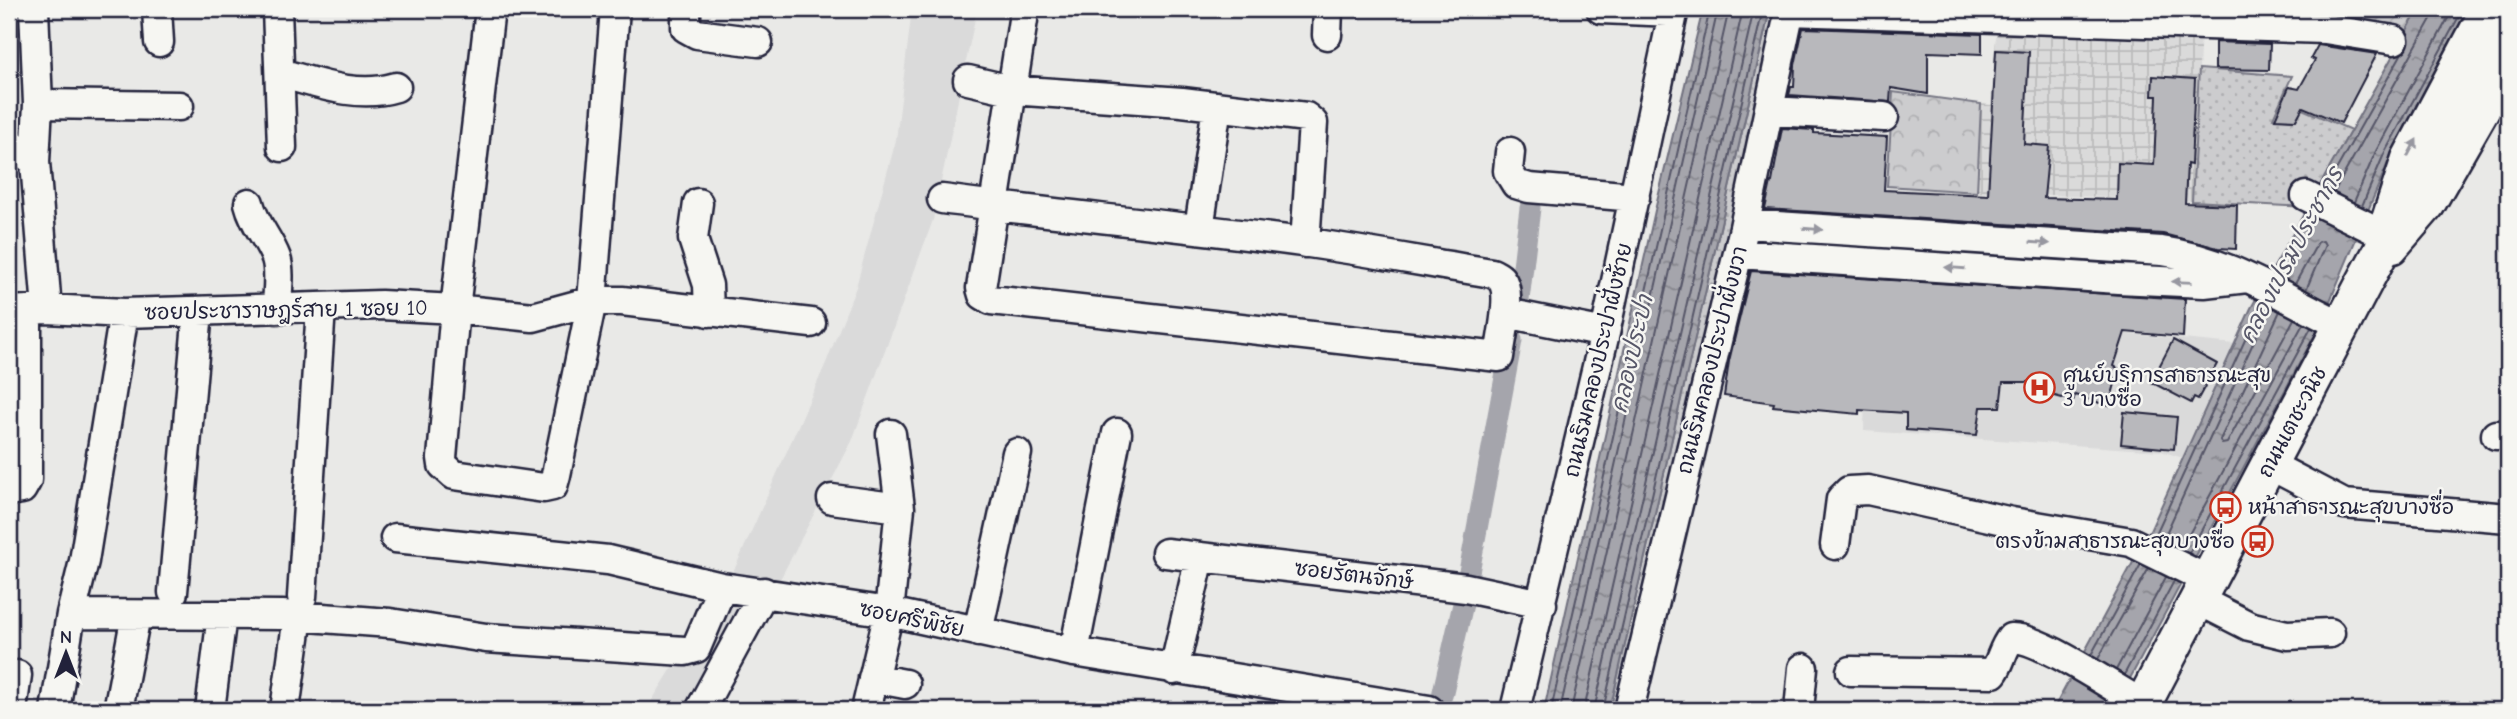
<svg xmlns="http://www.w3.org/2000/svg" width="2517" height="719" font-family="'Comic Neue','Playpen Sans Thai',sans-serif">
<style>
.built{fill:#dadada}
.industrial{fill:url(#industrial-grid)}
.grass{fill:url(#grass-dots);stroke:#777784;stroke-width:2}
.forest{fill:url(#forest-crowns);stroke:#777784;stroke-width:2}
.garden{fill:url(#garden-furrows);stroke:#777784;stroke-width:2}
.water{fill:url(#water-ripples);stroke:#71717f;stroke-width:2}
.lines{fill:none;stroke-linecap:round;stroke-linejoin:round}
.shore{stroke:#565668;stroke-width:2}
.canal{stroke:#a5a5ac;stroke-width:21}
.building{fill:#b8b8bc;stroke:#22223b;stroke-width:2}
.minor-casing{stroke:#22223b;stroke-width:33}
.major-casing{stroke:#22223b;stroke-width:40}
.minor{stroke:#f6f6f2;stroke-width:28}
.major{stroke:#f6f6f2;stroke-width:35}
.oneway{fill:#9797a0}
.labels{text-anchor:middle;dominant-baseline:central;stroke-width:5;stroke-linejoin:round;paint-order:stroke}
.street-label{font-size:21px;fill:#22223b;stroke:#f6f6f2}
.poi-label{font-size:21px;fill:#22223b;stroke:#f6f6f2;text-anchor:start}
.water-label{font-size:23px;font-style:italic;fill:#565668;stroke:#f6f6f2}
</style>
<defs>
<pattern id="industrial-grid" width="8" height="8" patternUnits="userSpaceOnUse" patternTransform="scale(1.75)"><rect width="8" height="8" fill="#dadada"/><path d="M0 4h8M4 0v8" fill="none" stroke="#bbbbbc"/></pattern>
<pattern id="grass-dots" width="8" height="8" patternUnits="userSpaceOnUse" patternTransform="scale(1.75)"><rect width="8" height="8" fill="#ccccce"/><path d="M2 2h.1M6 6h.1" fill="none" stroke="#afafb2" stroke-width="1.8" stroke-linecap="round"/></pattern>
<pattern id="forest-crowns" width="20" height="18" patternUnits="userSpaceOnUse" patternTransform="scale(1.75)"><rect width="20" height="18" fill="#ccccce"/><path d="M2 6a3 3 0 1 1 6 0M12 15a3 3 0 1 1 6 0" fill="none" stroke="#afafb2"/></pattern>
<pattern id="garden-furrows" width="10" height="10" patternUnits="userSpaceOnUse" patternTransform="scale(1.75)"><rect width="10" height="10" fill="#ccccce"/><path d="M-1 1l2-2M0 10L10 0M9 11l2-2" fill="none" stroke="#afafb2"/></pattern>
<pattern id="water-ripples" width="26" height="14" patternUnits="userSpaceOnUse" patternTransform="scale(1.75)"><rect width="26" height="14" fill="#a5a5ac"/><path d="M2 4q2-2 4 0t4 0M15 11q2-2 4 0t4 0" fill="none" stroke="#86868d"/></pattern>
</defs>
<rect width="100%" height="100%" fill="#e9e9e7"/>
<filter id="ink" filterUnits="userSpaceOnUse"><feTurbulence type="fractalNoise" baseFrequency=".0143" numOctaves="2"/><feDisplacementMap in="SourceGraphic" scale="14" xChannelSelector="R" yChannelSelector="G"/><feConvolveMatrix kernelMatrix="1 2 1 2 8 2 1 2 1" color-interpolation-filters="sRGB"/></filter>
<g filter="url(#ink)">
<path class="built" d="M912,9H977L933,220L852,441L712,710H646L736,566L826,363L856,287L896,140Z
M1867,309L2235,344L2183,458L2161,451L1864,431Z"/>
<path class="industrial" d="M1997,25L2201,30L2192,201L1977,192L1981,104L1991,105Z"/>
<path class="grass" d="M1770,9H1784L1622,710H1610Z
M2199,69L2292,76L2273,118L2292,120L2300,108L2351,130L2308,207L2192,201Z"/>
<path class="forest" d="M1893,92L1981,104L1977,192L1887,186Z"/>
<path class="garden" d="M2169,9H2419L2404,35L2168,18Z"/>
<path class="water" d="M1703,9H1770L1610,710H1544L1656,206Z
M2419,9H2471L2390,158L2319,327L2113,710H2053L2150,531L2251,308Z"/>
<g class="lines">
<path class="shore" d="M2326,188L2402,53
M2334,192L2431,19L2434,9
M2354,202L2376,151L2453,9
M2362,206L2384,154L2463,9
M2295,284L2318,242L2323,241L2325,245L2306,290
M2280,311L2220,440L2222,444L2227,443L2294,319
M2155,536L2262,303
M2163,540L2270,306
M2181,549L2303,324
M2189,553L2311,328
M2091,655L2141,564
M2098,659L2149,568
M2116,670L2166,577
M2124,675L2174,581
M1551,710L1710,9
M1560,710L1718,9
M1571,710L1729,9
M1584,710L1743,9
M1594,710L1754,9
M1603,710L1763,9"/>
<path class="canal" d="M1519,300L1530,208
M1469,572L1512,340
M1442,696L1463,604"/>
</g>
<path class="building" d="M1803,28L1982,34V54L1928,52V94L1891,88L1890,102L1789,95L1791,87H1794L1795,65Z
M2215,42L2270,44L2269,70L2215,69Z
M2318,45L2377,54L2341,123L2303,107L2296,120L2275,119L2289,87L2299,89L2315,60L2311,58Z
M1996,50L2029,52L2024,144L2049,146L2044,198L2117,200L2118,163L2154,165L2157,96H2152L2153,76L2195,79L2191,165L2187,164L2185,203L2237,205L2236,249L2218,248L2163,234L1765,209L1771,182H1772L1782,128L1814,130V133L1887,137L1884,190L1988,195Z
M1751,271L2185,299L2183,337L2125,332L2114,366L2119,369L2109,406L2075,395L2073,401L2044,393L2046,382H2003L2000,407H1981L1977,435L1906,430V413L1859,410V414L1773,406L1774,403L1724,396L1729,361Z
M2173,340L2217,364L2198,399L2194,397L2191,403L2151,382Z
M2124,412L2177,417L2174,449L2121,444Z"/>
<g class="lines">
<defs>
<path id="minor" d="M34,9L38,104L35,162L47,309
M157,9L159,42
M277,9L282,147
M490,9L455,309L442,458L443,465L454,475L544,488L553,486L556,475L592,301L615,9
M686,9V28L697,34L758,42
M1601,9L1674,12
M1789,11L2325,29L2394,40
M1327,35L1328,9
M280,73C317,83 357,99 396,87
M968,80L1011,90L1182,102L1306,117L1313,123L1305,243
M38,104L179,106
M1769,111L1884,117
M9,142L35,162
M1510,152L1508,171L1516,184L1529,188L1635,197
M2306,196L2381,233
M942,199C1062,215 1183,226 1302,242C1366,251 1429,263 1492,273C1495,275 1499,276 1501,279C1513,293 1501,339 1499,357L991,300L983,295L981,288L1023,20
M249,203C254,224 269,239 276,258C281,273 277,293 277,309
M698,203L693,239L708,285L709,312
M2385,222L2406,158L2485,9
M1745,224L2162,251C2232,261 2281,297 2343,326
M1199,229L1217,106
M2393,249L2430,206L2508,70
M1738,254L2118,279L2204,283L2247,278
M9,311L47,309L124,313L381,305L455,309L533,317L592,301H622L811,323
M1506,313L1605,333
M2496,435H2508
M2270,465L2344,504L2508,518
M9,491L22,489L27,480V312
M832,499L900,508
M395,538L608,560L722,587L889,612L1074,652L1429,710
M1835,545L1841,499L1849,491L1868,490L2012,522L2131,542L2208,580
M1166,553L1466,588L1542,604
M173,592L198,311
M302,597L321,308
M2198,600L2249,626L2287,635L2330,633
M71,614L282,615L390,623L486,638L685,651L696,648L722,587
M978,632L1017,453
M1074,652L1117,433
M1174,670L1200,557
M1851,671L1993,673C2001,663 2002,649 2011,638C2039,636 2114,689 2143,704
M873,678L905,684
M12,710L17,675
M55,710L71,614L84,561L124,313
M118,710L136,615
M210,710L222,615
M285,710L298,616
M700,710L764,592
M866,710L889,612L900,508L891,434
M1515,710L1605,333L1674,9
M1629,710L1743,232L1790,9
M1799,710L1803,668"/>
<path id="major" d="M2140,710L2365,281L2508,16"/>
</defs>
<use href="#minor" class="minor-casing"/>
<use href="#major" class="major-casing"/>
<use href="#minor" class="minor"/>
<use href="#major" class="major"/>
</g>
<defs><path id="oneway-solid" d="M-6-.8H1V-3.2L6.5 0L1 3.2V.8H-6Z" transform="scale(1.75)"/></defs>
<g class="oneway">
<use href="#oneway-solid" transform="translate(2412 148) rotate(-62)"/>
<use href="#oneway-solid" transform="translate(1813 229) rotate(4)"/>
<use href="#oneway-solid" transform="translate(2040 243) rotate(4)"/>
<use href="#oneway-solid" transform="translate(1955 268) rotate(-176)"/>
<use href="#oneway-solid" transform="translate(2182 282) rotate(-178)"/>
</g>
</g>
<defs>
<symbol id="hospital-ring" viewBox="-11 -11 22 22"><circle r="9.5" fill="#f6f6f2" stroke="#c8321e" stroke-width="1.5"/><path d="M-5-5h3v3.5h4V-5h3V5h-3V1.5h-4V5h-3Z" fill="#c8321e"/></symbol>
<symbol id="bus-ring" viewBox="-11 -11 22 22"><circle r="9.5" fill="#f6f6f2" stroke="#c8321e" stroke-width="1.5"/><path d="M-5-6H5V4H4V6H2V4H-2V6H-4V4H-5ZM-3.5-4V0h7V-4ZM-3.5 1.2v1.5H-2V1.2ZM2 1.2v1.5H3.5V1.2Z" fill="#c8321e"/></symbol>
</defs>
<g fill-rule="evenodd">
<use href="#hospital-ring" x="2022" y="370" width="35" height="35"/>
<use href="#bus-ring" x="2208" y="490" width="35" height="35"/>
<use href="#bus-ring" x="2240" y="524" width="35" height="35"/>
</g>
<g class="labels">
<g class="street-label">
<text transform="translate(286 310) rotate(-1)">ซอยประชาราษฎร์สาย 1 ซอย 10</text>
<text transform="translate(1598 360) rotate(-77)">ถนนริมคลองประปาฝั่งซ้าย</text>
<text transform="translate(1712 360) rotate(-76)">ถนนริมคลองประปาฝั่งขวา</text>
<text transform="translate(2292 422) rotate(-62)">ถนนเตชะวนิช</text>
<text transform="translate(1354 575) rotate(7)">ซอยรัตนจักษ์</text>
<text transform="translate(912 619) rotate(12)">ซอยศรีพิชัย</text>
</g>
<g class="poi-label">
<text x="2063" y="375">ศูนย์บริการสาธารณะสุข<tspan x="2063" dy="24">3 บางซื่อ</tspan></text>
<text x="2248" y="507">หน้าสาธารณะสุขบางซื่อ</text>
<text x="2235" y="541" text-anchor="end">ตรงข้ามสาธารณะสุขบางซื่อ</text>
</g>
<g class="water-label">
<text transform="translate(2291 255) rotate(-62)">คลองเปรมประชากร</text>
<text transform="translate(1632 354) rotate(-77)">คลองประปา</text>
</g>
</g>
<rect width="2517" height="719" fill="none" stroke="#f6f6f2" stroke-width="35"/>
<rect x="18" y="18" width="2482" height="684" fill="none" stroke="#22223b" stroke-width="2.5" filter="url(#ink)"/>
<g transform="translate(66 653)" stroke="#f6f6f2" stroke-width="5" paint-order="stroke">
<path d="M0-5L12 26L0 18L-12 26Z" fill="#22223b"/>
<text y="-10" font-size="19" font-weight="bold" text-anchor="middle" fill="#22223b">N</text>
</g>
</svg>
